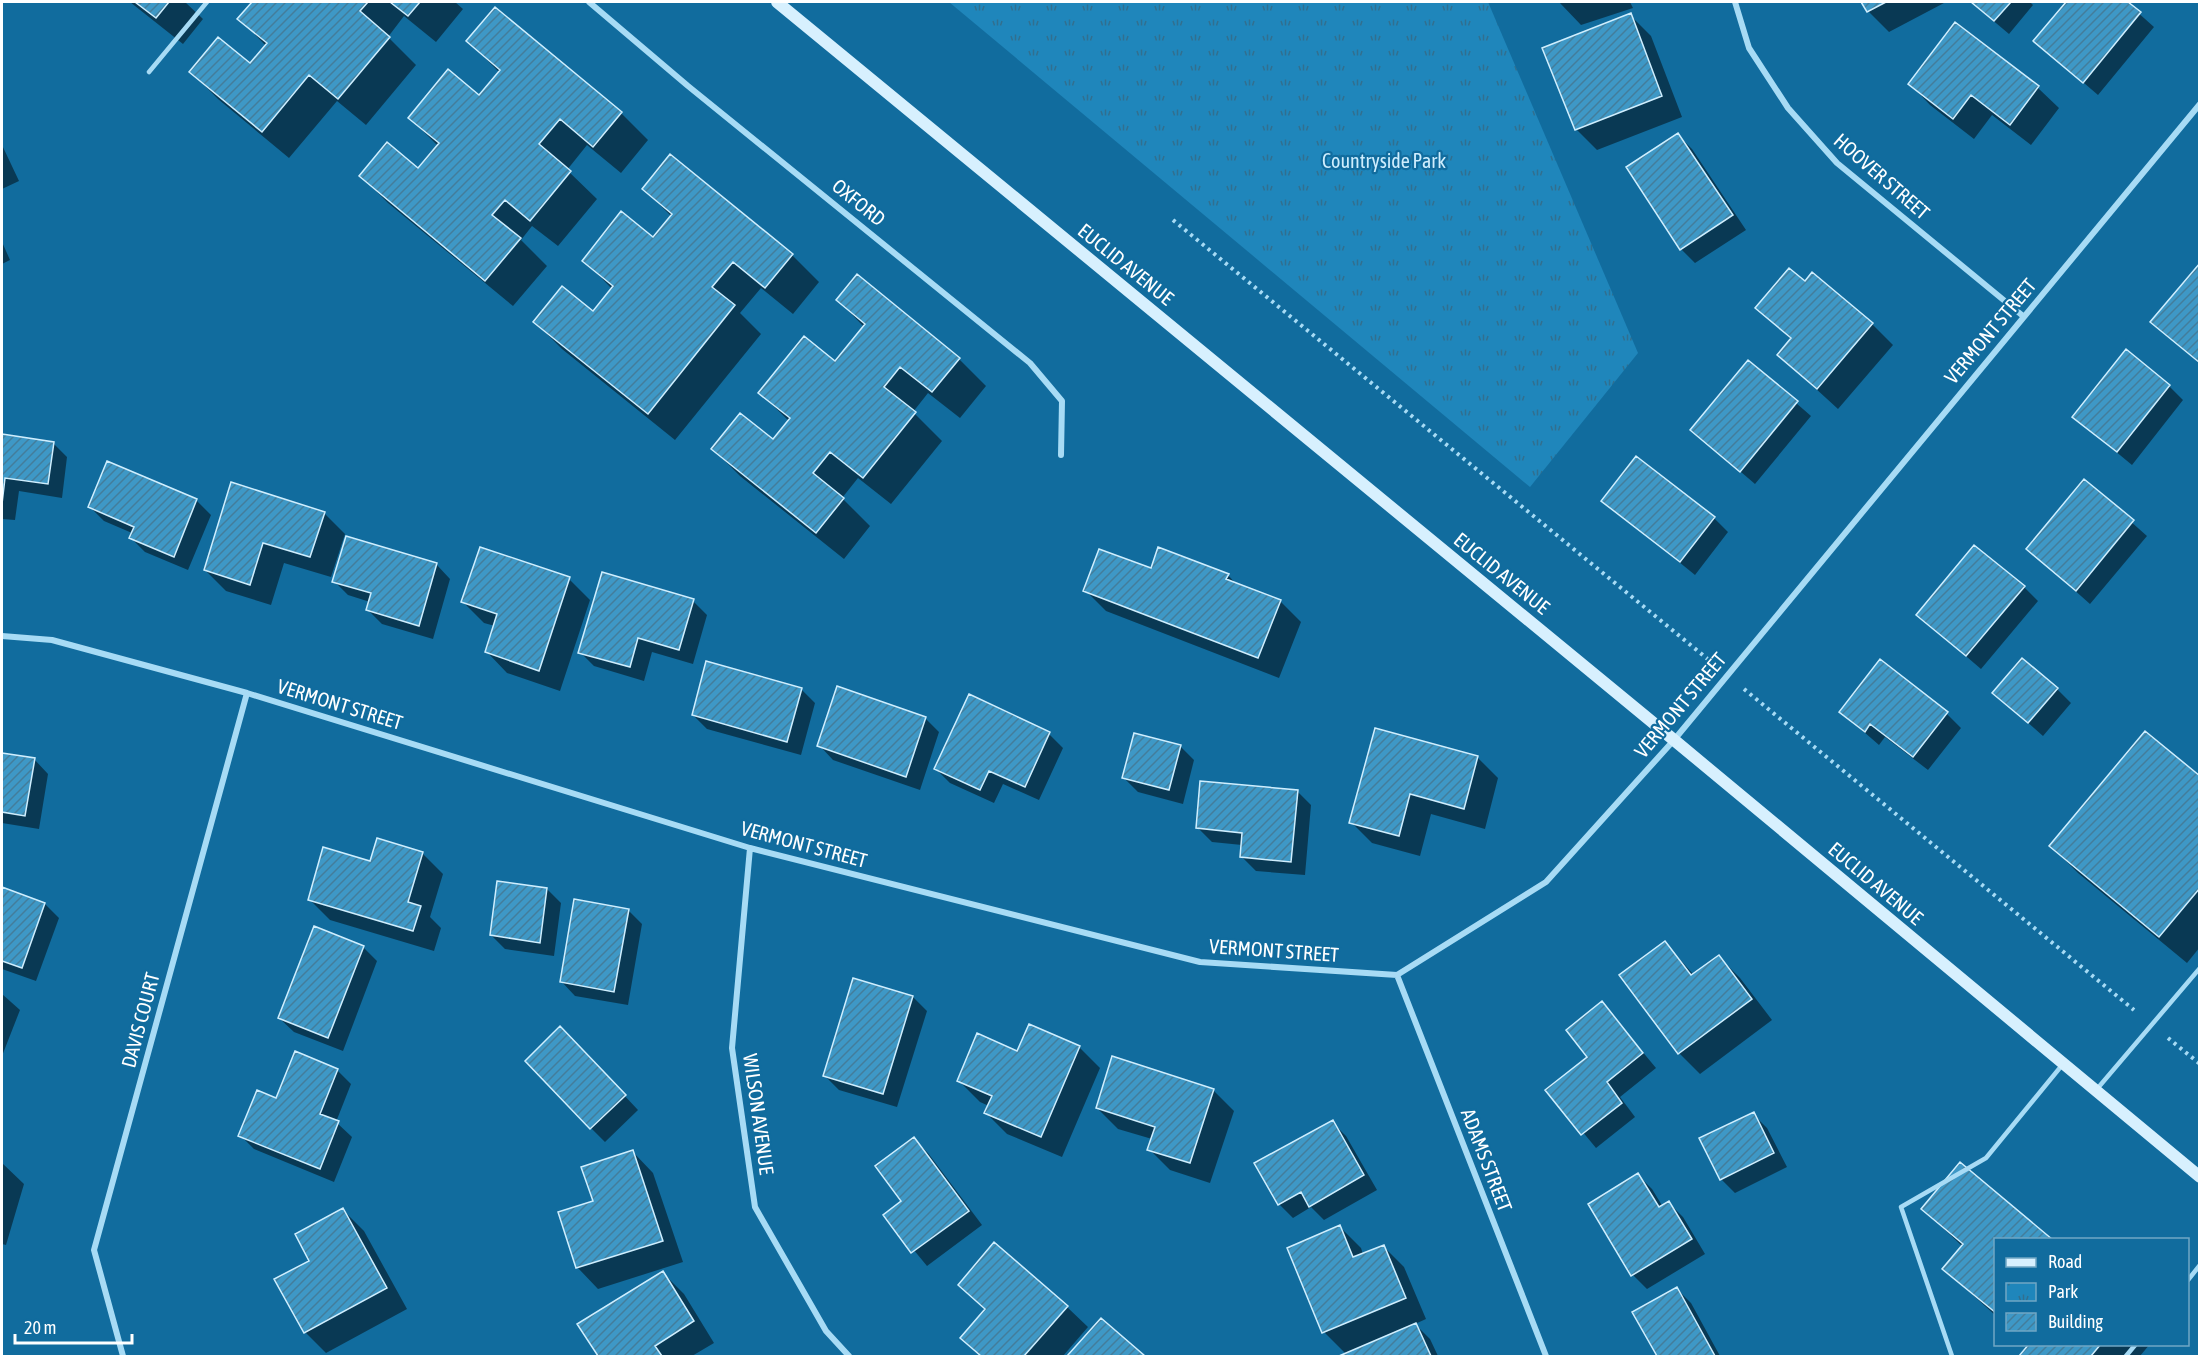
<svg xmlns="http://www.w3.org/2000/svg" width="2201" height="1358" font-family="'Asap Condensed',sans-serif">
<style>
.park{fill:url(#park-tufts)}
.shadow{fill:#0007}
.building{fill:url(#building-hatch);stroke:#cfeefe;stroke-width:1.5}
.lines{fill:none;stroke-linecap:round;stroke-linejoin:round}
.path{stroke:#a7dbf5;stroke-width:4;stroke-dasharray:3 4.5;stroke-linecap:butt}
.service{stroke:#a7dbf5;stroke-width:4.5}
.minor{stroke:#a7dbf5;stroke-width:6}
.secondary{stroke:#d7f0fe;stroke-width:12}
.labels{text-anchor:middle;dominant-baseline:central;stroke-width:4.5;stroke-linejoin:round;paint-order:stroke}
.park-label{font-size:20px;fill:#cfeefe;stroke:#116c9e}
.street-label{font-size:20px;fill:#fff;stroke:#116c9e}
</style>
<defs>
<pattern id="park-tufts" width="24" height="20" patternUnits="userSpaceOnUse" patternTransform="scale(1.5)"><rect width="24" height="20" fill="#1f86bb"/><path d="M3 7l-1-3M5 7V3M7 7l1-3M15 17l-1-3M17 17v-4M19 17l1-3" fill="none" stroke="#316f8f"/></pattern>
<pattern id="building-hatch" width="6" height="6" patternUnits="userSpaceOnUse" patternTransform="scale(1.5)"><rect width="6" height="6" fill="#3e98c6"/><path d="M-1 1l2-2M0 6l6-6M5 7l2-2" fill="none" stroke="#437d9b"/></pattern>
</defs>
<rect width="100%" height="100%" fill="#116c9e"/>
<path class="park" d="M949,2H1488L1638,353L1530,487Z"/>
<path class="shadow" d="M130,2H185L203,19L183,44Z
M254,2H455L463,9L436,42L404,16L388,37L416,65L366,125L337,101L289,158L218,99L191,72L250,66L266,46L240,19Z
M1559,2H1630L1633,8L1581,25Z
M1863,2H1943L1944,3L1889,32L1868,11Z
M1971,2H2030L2033,5L2009,34Z
M2068,2H2126L2154,27L2098,95L2035,41Z
M495,9L621,113L648,140L621,173L587,145L567,170L597,199L558,246L532,226L521,240L547,266L513,306L388,203L361,176L418,170L438,146L410,118L479,97L499,72L468,41Z
M1630,15L1651,36L1682,117L1597,150L1576,129Z
M1955,24L2038,88L2059,108L2031,145L1992,115L1974,139L1930,105L1910,84Z
M1678,135L1692,149L1746,230L1695,263L1681,249Z
M2,145L19,181L2,189Z
M644,189L792,255L819,282L793,314L761,288L740,313L761,334L675,440L562,349L535,322L593,313L612,289L584,260L654,239L672,217Z
M2,242L10,260L2,264Z
M2200,265V364L2152,322Z
M1805,283L1872,324L1893,345L1838,409L1779,355L1792,340L1757,308Z
M838,300L959,359L986,386L960,418L928,393L913,412L942,441L891,504L858,478L842,498L870,526L844,559L740,476L713,449L773,441L789,421L760,393L835,363L864,327Z
M1749,362L1811,416L1755,484L1692,430Z
M2169,386L2183,400L2132,465L2074,417Z
M2,436L53,443L67,457L62,498L19,491L15,520L2,519Z
M108,463L197,501L211,515L188,570L145,552L131,538L132,533L104,521L90,507Z
M2085,481L2147,536L2090,604L2028,549Z
M1603,500L1714,518L1728,532L1695,575Z
M324,513L345,534L331,577L284,563L271,605L226,591L205,570Z
M436,564L450,579L433,639L382,624L368,610L370,602L348,595L334,581Z
M1151,570L1228,575L1237,585L1280,601L1301,622L1279,678L1106,611L1085,590Z
M569,579L590,600L560,691L507,673L487,652L495,626L484,623L463,602Z
M2024,587L2038,601L1981,669L1918,615Z
M693,601L707,615L693,664L652,652L644,681L594,666L580,652Z
M801,689L815,703L801,755L707,729L693,715Z
M2057,689L2071,703L2043,736L1994,693Z
M1841,712L1947,714L1961,728L1928,770L1885,737L1879,745Z
M925,718L939,732L920,790L833,760L819,745Z
M1049,734L1063,748L1039,800L1003,784L994,803L950,783L936,769Z
M1180,746L1194,760L1183,804L1138,792L1124,778Z
M2,754L34,759L48,774L39,829L2,823Z
M1477,757L1498,778L1485,829L1431,814L1420,856L1372,843L1351,822Z
M2200,778V947L2187,963L2078,873L2051,846Z
M1297,791L1311,805L1305,875L1256,871L1242,857V845L1212,842L1198,828Z
M422,853L443,874L430,917L441,928L434,951L330,920L309,899L371,863Z
M2,888L45,904L59,918L36,981L2,969Z
M547,889L561,903L554,956L505,949L491,935Z
M628,910L642,924L628,1005L575,996L561,981Z
M1665,943L1694,975L1719,957L1740,978L1772,1020L1700,1074L1679,1053Z
M363,947L377,961L343,1051L294,1032L279,1018Z
M2,994L20,1010L2,1056Z
M913,997L927,1011L897,1107L839,1090L825,1076Z
M1602,1003L1656,1068L1620,1097L1635,1117L1596,1148L1548,1090L1589,1057Z
M574,1042L638,1110L605,1142L591,1128Z
M1079,1047L1100,1068L1062,1157L1007,1134L986,1113L989,1106L980,1102L959,1081L1018,1053Z
M337,1070L351,1084L336,1122L352,1137L334,1182L254,1149L240,1135L277,1100Z
M1213,1090L1234,1111L1210,1183L1170,1170L1149,1149L1152,1139L1118,1129L1097,1108Z
M1753,1114L1767,1128L1787,1167L1735,1193L1721,1179Z
M1332,1122L1346,1136L1377,1190L1324,1220L1311,1207L1293,1218L1279,1204Z
M914,1139L928,1153L982,1225L927,1266L885,1215L903,1201Z
M633,1152L653,1173L683,1262L598,1289L578,1268L559,1213L594,1202Z
M2,1163L24,1184L6,1245L2,1244Z
M1638,1175L1652,1189L1663,1207L1669,1203L1683,1217L1705,1254L1647,1289L1633,1275Z
M1923,1209L1996,1240V1316L1944,1269L1963,1247Z
M343,1210L364,1231L407,1309L326,1353L305,1332L311,1261Z
M1340,1227L1361,1248L1363,1254L1383,1246L1404,1267L1426,1319L1415,1324L1430,1339L1438,1356H1341L1346,1354L1324,1332Z
M663,1273L684,1294L714,1343L692,1356H600L580,1324Z
M960,1285L1067,1307L1088,1327L1063,1356H981L962,1338L986,1311Z
M1677,1289L1691,1303L1720,1356H1658L1634,1313Z
M1101,1320L1143,1356H1069Z
M2030,1344H2150L2140,1356H2021Z"/>
<path class="building" d="M135,2H169L156,18Z
M252,2H368L360,11L390,37L338,99L309,75L262,132L189,72L218,37L250,63L267,43L237,19Z
M390,2H420L408,16Z
M1861,2H1886L1867,12Z
M1971,2H2011L1994,21Z
M2066,2H2128L2141,12L2083,83L2033,41Z
M495,7L622,112L593,147L560,119L539,144L571,171L530,221L505,200L492,215L521,238L485,281L359,176L387,142L418,168L439,143L408,118L448,69L479,95L500,70L466,41Z
M1631,13L1662,96L1575,130L1542,48Z
M1955,22L2039,86L2010,125L1971,95L1953,119L1908,84Z
M1678,133L1733,215L1680,250L1626,167Z
M670,154L793,254L765,288L733,262L712,287L735,305L648,414L533,322L562,286L593,311L613,286L582,261L621,211L653,237L672,214L642,189Z
M2200,263V363L2150,322Z
M1789,268L1805,281L1812,272L1873,323L1817,389L1777,355L1791,338L1755,308Z
M857,274L960,358L932,392L900,367L884,387L916,412L863,478L830,452L813,473L844,498L816,533L711,449L740,413L773,439L790,418L758,393L804,336L835,361L865,324L836,300Z
M2126,349L2170,385L2117,452L2072,417Z
M1748,360L1798,401L1740,472L1690,430Z
M2,434L54,442L48,484L5,478L2,504Z
M1636,456L1715,517L1680,562L1601,501Z
M107,461L197,499L174,557L129,538L134,527L88,507Z
M2084,479L2134,520L2076,591L2026,549Z
M231,482L325,512L310,557L263,543L250,585L204,570Z
M346,536L437,563L419,626L366,610L371,593L332,582Z
M1974,545L2025,586L1966,656L1916,615Z
M480,547L570,577L539,671L485,652L497,614L461,602Z
M1158,547L1229,574L1226,579L1281,600L1258,658L1083,591L1099,549L1151,568Z
M602,572L694,599L679,650L638,638L630,667L578,653Z
M2022,658L2058,688L2028,723L1992,693Z
M1880,659L1948,712L1913,757L1870,724L1865,732L1839,712Z
M706,661L802,688L787,742L692,715Z
M837,686L926,717L906,777L817,746Z
M969,694L1050,732L1025,787L989,771L980,790L934,769Z
M1375,728L1478,756L1464,809L1410,794L1399,836L1349,823Z
M2145,731L2200,776V888L2159,937L2049,846Z
M1134,733L1181,745L1169,790L1122,778Z
M2,753L35,758L25,816L2,812Z
M1200,781L1298,790L1291,862L1240,857L1242,833L1196,828Z
M377,838L423,852L408,902L421,906L413,931L308,900L323,847L370,861Z
M497,881L547,888L540,943L490,935Z
M2,887L45,903L22,968L2,961Z
M574,899L629,909L614,992L560,982Z
M314,926L364,946L328,1038L278,1018Z
M1665,941L1691,975L1719,955L1752,999L1678,1054L1619,975Z
M853,978L913,996L883,1094L823,1076Z
M1602,1001L1643,1053L1607,1082L1622,1103L1581,1135L1545,1090L1587,1057L1566,1030Z
M1029,1024L1080,1046L1041,1137L984,1113L992,1096L957,1081L977,1033L1017,1051Z
M560,1026L626,1095L590,1129L525,1061Z
M295,1051L338,1069L320,1114L339,1121L320,1169L238,1136L257,1090L276,1098Z
M1112,1056L1214,1089L1190,1163L1147,1150L1155,1127L1096,1108Z
M1754,1112L1774,1153L1720,1180L1699,1138Z
M1333,1120L1364,1175L1309,1207L1301,1192L1278,1205L1254,1163Z
M914,1137L969,1211L911,1253L883,1215L901,1201L875,1166Z
M633,1150L663,1241L576,1268L558,1212L593,1201L581,1167Z
M1960,1162L2053,1240H1996V1313L1942,1269L1963,1244L1921,1209Z
M1638,1173L1659,1207L1669,1201L1692,1239L1631,1276L1588,1204Z
M343,1208L387,1288L304,1333L274,1279L309,1261L295,1234Z
M1340,1225L1353,1257L1384,1245L1406,1298L1322,1333L1287,1248Z
M994,1242L1068,1306L1024,1356H981L960,1338L985,1309L958,1285Z
M663,1271L694,1321L655,1346L662,1356H598L577,1324Z
M1677,1287L1715,1356H1657L1632,1312Z
M1101,1318L1145,1356H1067Z
M1416,1323L1431,1356H1339Z
M2029,1344H2101L2091,1356H2019Z"/>
<g class="lines">
<path class="path" d="M1173,220L1710,661
M1744,689L2134,1010
M2168,1038L2200,1064"/>
<path class="service" d="M149,72L207,2
M2097,1089L2200,968
M2188,1280L2200,1265
M1952,1356L1901,1207L1986,1158L2063,1064
M2126,1356L2136,1344"/>
<path class="minor" d="M589,2L688,86L1030,363L1062,401L1061,455
M1735,2L1749,48L1788,108L1837,163L2023,316
M2,636L52,640L247,693L750,848L1200,962L1397,975L1546,882L1674,740L2200,104
M750,848L732,1048L755,1207L826,1331L849,1356
M1397,975L1546,1356
M123,1356L94,1250L247,693"/>
<path class="secondary" d="M777,2L1674,740L2200,1177"/>
</g>
<g class="labels">
<g class="park-label">
<text x="1384" y="160">Countryside Park</text>
</g>
<g class="street-label">
<text transform="translate(1882 176) rotate(41)">HOOVER STREET</text>
<text transform="translate(859 202) rotate(39)">OXFORD</text>
<text transform="translate(1126 264) rotate(39)">EUCLID AVENUE</text>
<text transform="translate(1990 331) rotate(-50)">VERMONT STREET</text>
<text transform="translate(1502 573) rotate(39)">EUCLID AVENUE</text>
<text transform="translate(340 704) rotate(17)">VERMONT STREET</text>
<text transform="translate(1680 705) rotate(-50)">VERMONT STREET</text>
<text transform="translate(804 844) rotate(15)">VERMONT STREET</text>
<text transform="translate(1876 883) rotate(40)">EUCLID AVENUE</text>
<text transform="translate(1274 950) rotate(4)">VERMONT STREET</text>
<text transform="translate(140 1020) rotate(-75)">DAVIS COURT</text>
<text transform="translate(759 1114) rotate(82)">WILSON AVENUE</text>
<text transform="translate(1487 1160) rotate(69)">ADAMS STREET</text>
</g>
</g>
<rect width="2201" height="1358" fill="none" stroke="#ffffff" stroke-width="6"/>
<rect x="1994" y="1238" width="195" height="108" fill="#116c9e" stroke="#70a7c5" stroke-width="1.5"/>
<rect x="2006" y="1258" width="30" height="9" fill="#d7f0fe" stroke="#70a7c5" stroke-width="1.5"/>
<text x="2048" y="1268" font-size="18" fill="#ffffff">Road</text>
<rect x="2006" y="1283" width="30" height="18" fill="url(#park-tufts)" stroke="#70a7c5" stroke-width="1.5"/>
<text x="2048" y="1298" font-size="18" fill="#ffffff">Park</text>
<rect x="2006" y="1313" width="30" height="18" fill="url(#building-hatch)" stroke="#70a7c5" stroke-width="1.5"/>
<text x="2048" y="1328" font-size="18" fill="#ffffff">Building</text>
<path d="M15 1334v9h117v-9" fill="none" stroke="#ffffff" stroke-width="3"/>
<text x="24" y="1334" font-size="18" fill="#ffffff" stroke="#116c9e" stroke-width="4.5" paint-order="stroke">20 m</text>
</svg>
